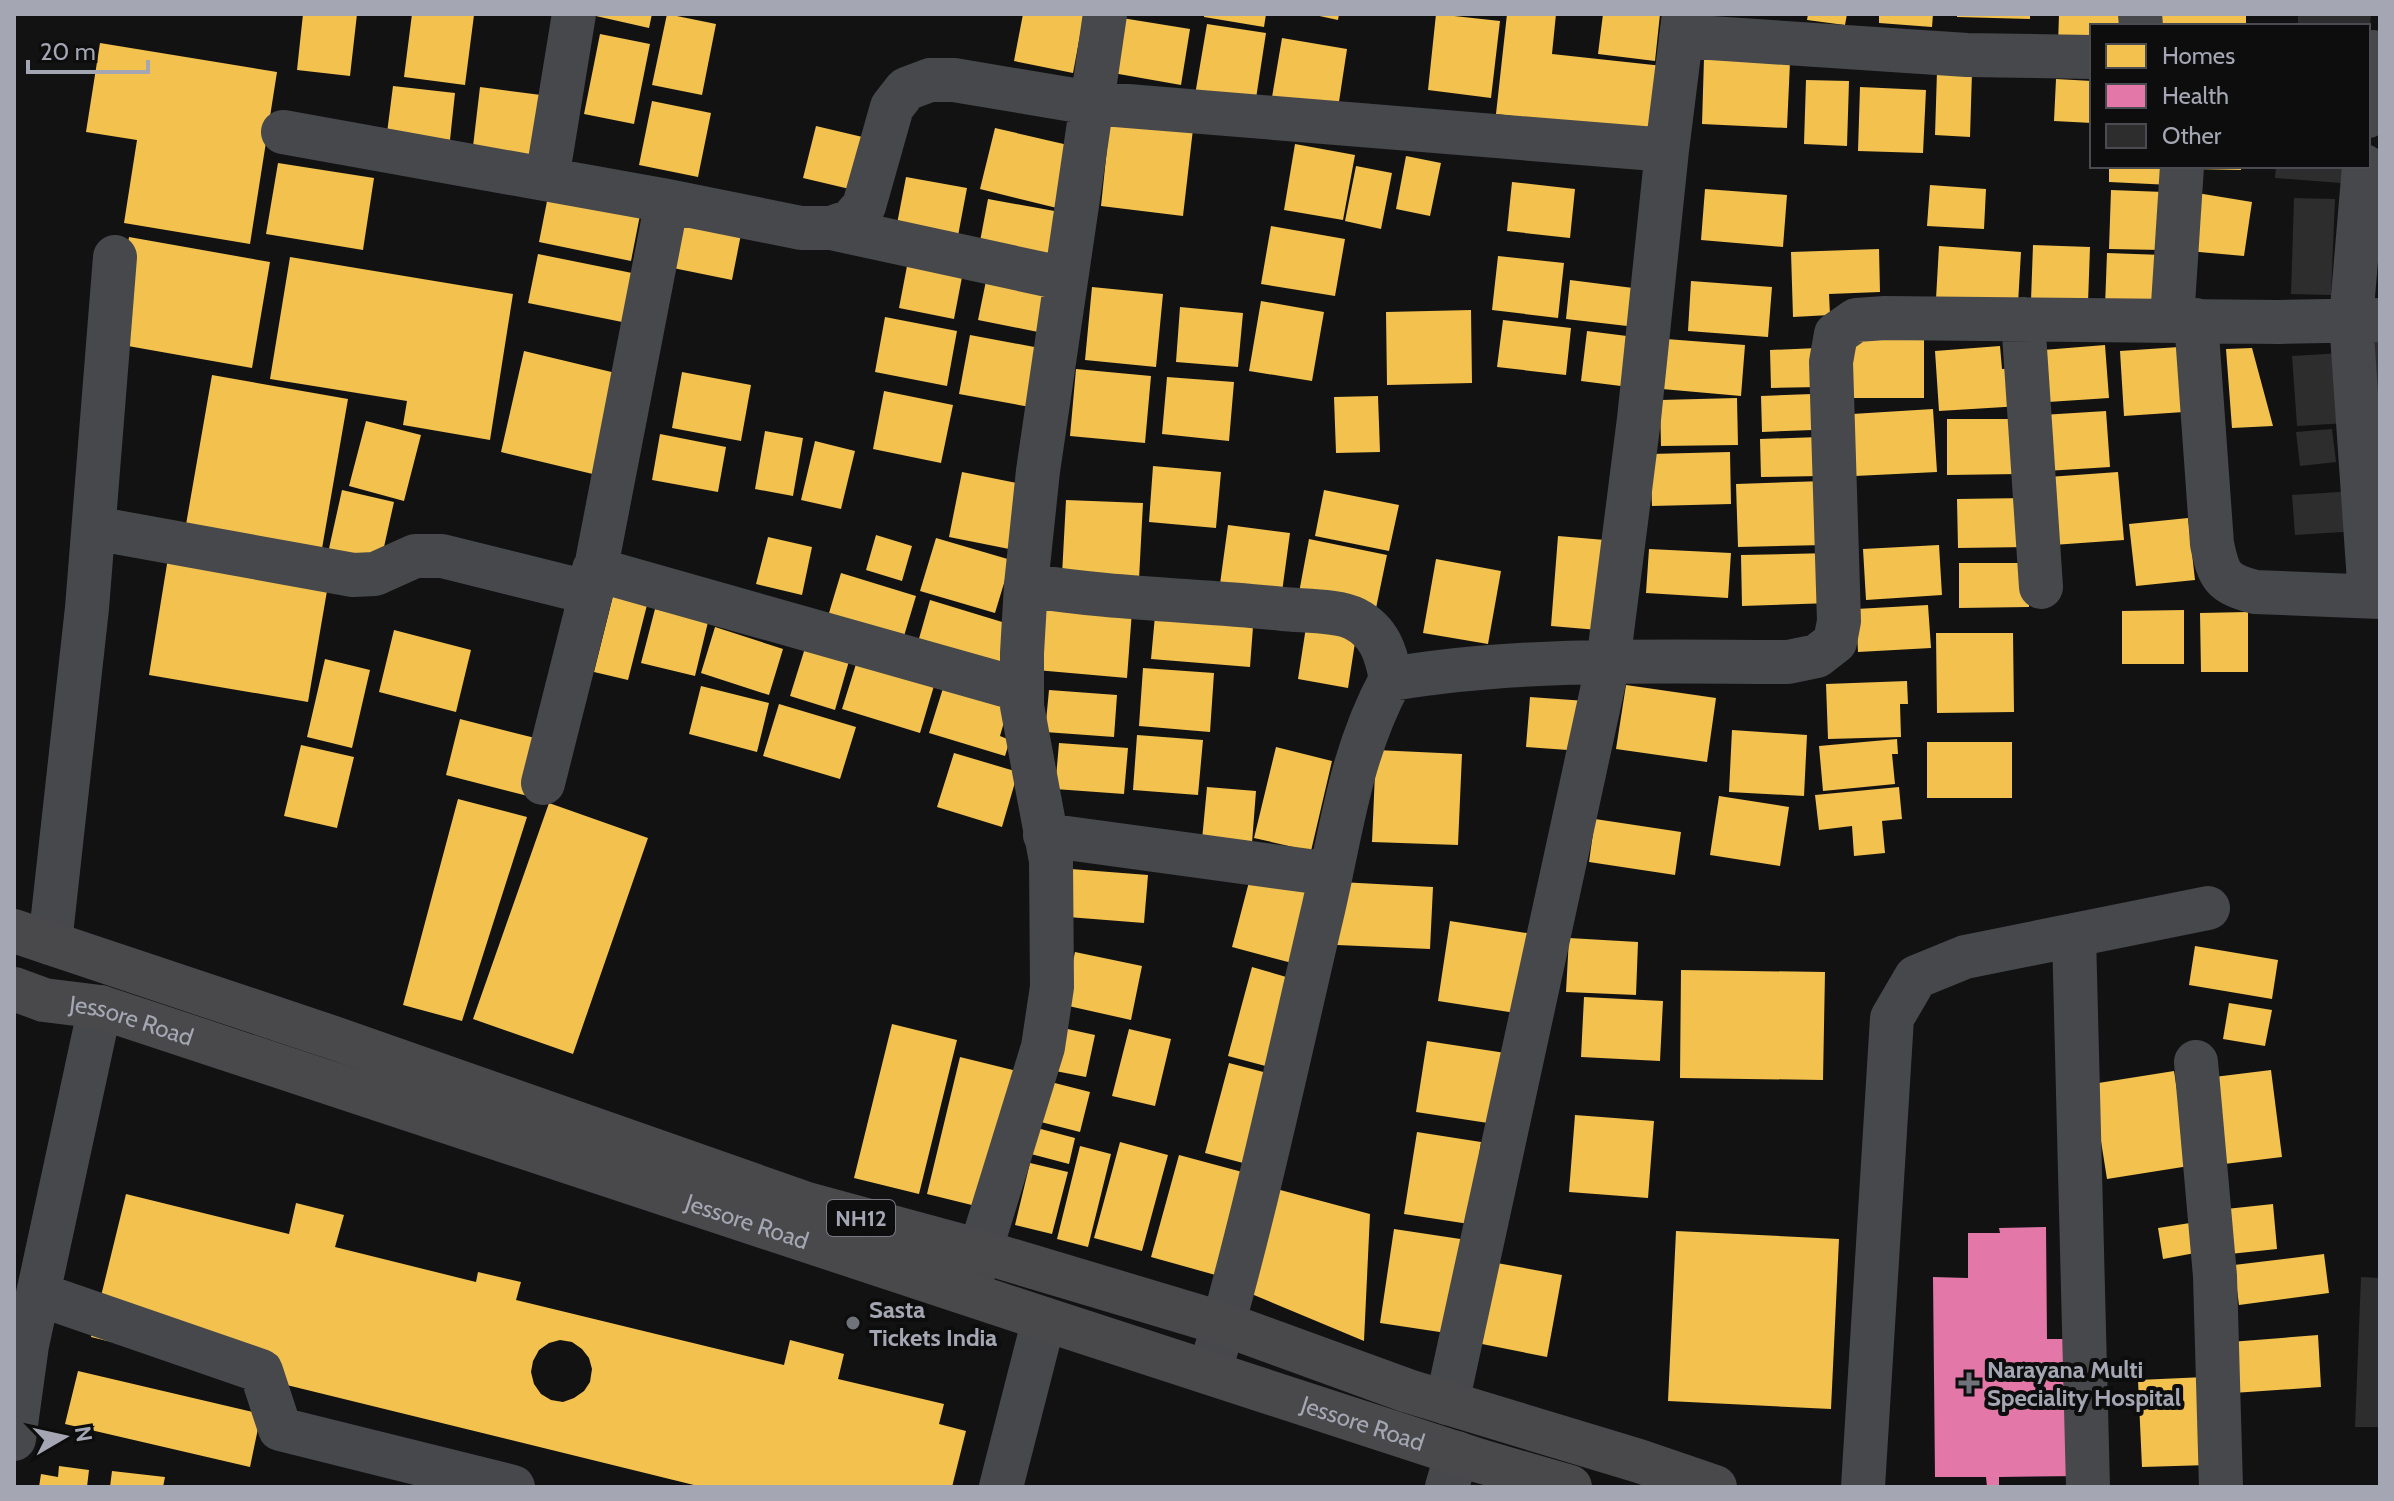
<svg xmlns="http://www.w3.org/2000/svg" width="2394" height="1501" font-family="Cabin,sans-serif">
<style>
.homes{fill:#f2c14e;fill-rule:evenodd}
.health{fill:#e377a8}
.building{fill:#2d2d2e}
.lines{fill:none;stroke-linecap:round;stroke-linejoin:round}
.minor{stroke:#47484b;stroke-width:44}
.highway{stroke:#49494c;stroke-width:44}
.poi-dot{fill:#71737b;stroke:#0d0d0e;stroke-width:3}
.labels{text-anchor:middle;dominant-baseline:central;stroke-width:8;stroke-linejoin:round;paint-order:stroke}
.shield{fill:#0d0d0e;stroke:#777982;stroke-width:2}
.shield-label{font-size:22px;font-weight:bold;fill:#a4a7b3}
.street-label{font-size:24px;fill:#a4a7b3;stroke:#0d0d0e}
.poi-label{font-size:24px;font-weight:bold;fill:#a4a7b3;stroke:#0d0d0e;text-anchor:start}
</style>
<rect width="100%" height="100%" fill="#121213"/>
<path class="homes" d="M303,14H357L350,76L297,70Z
M412,14L474,15L465,85L404,77Z
M587,14H652L649,28Z
M667,14L716,24L702,95L652,85Z
M1023,14H1084L1073,73L1014,61Z
M1204,14H1266L1264,27L1204,17Z
M1310,14H1339L1338,20Z
M1436,14L1500,21L1491,98L1428,90Z
M1507,14H1556L1552,54L1663,66L1656,132L1496,114Z
M1603,14H1660L1655,61L1598,54Z
M1808,14H1847L1845,25L1807,20Z
M1879,14H1933L1932,27L1879,23Z
M1957,14H2030V19L1957,17Z
M2059,14H2132L2131,26H2092V47L2058,45Z
M2161,14H2246V26H2161Z
M1122,18L1190,29L1181,85L1113,73Z
M1207,24L1266,33L1255,105L1195,95Z
M600,34L650,44L634,124L584,114Z
M1282,38L1347,49L1337,115L1271,103Z
M100,43L277,72L250,244L124,223L137,140L86,132Z
M1704,58L1790,62L1787,128L1702,124Z
M1937,71L1972,72L1970,137L1935,135Z
M2056,79L2092,81V123L2054,121Z
M1806,80L1849,81L1847,146L1804,144Z
M393,86L455,93L450,140L387,133Z
M480,87L541,95L533,162L472,155Z
M1860,87L1926,90L1923,153L1858,151Z
M652,101L711,113L698,177L639,165Z
M1110,120L1193,129L1183,216L1101,206Z
M816,126L871,139L858,191L803,178Z
M995,128L1081,148L1065,210L980,189Z
M1295,144L1355,155L1343,220L1284,210Z
M1406,156L1441,163L1430,216L1396,209Z
M278,163L374,178L363,250L266,234Z
M1356,166L1392,173L1381,229L1345,221Z
M2109,166H2172L2171,185L2109,182Z
M2194,166H2241V170L2194,169Z
M906,177L967,188L957,241L896,229Z
M1512,182L1575,189L1570,238L1507,231Z
M1930,185L1986,189L1984,229L1927,226Z
M1705,189L1787,195L1783,247L1701,240Z
M2111,190L2164,192L2162,250L2109,249Z
M549,191L641,210L631,261L539,242Z
M2191,192L2252,202L2244,256L2188,251Z
M988,199L1060,212L1051,265L978,252Z
M683,217L742,229L732,280L673,268Z
M1271,226L1345,239L1335,296L1261,284Z
M129,237L270,262L252,368L111,343Z
M2033,245L2090,247L2088,303L2031,301Z
M1939,246L2021,252L2018,304L1936,299Z
M1879,249L1880,292L1829,294L1830,315L1793,317L1791,252Z
M2107,253L2163,255L2161,309L2105,307Z
M538,254L647,276L637,325L528,303Z
M1498,256L1564,263L1558,318L1492,310Z
M290,257L513,294L490,440L403,425L407,401L270,379Z
M907,266L962,277L954,319L899,308Z
M987,276L1052,290L1043,333L978,320Z
M1570,280L1641,289L1636,327L1566,319Z
M1691,281L1772,287L1768,337L1688,331Z
M1092,287L1163,294L1156,367L1085,360Z
M1261,301L1324,312L1312,381L1249,371Z
M1180,307L1243,313L1238,367L1176,362Z
M1471,310L1472,383L1387,385L1386,312Z
M885,317L957,331L947,386L875,372Z
M1503,320L1571,328L1566,375L1497,367Z
M1587,331L1643,338L1637,388L1581,381Z
M970,335L1045,349L1041,409L959,394Z
M1666,339L1745,345L1741,396L1662,389Z
M1924,339V398H1851L1850,340Z
M2105,345L2109,398L2048,402L2043,350Z
M2000,346L2002,369L2019,368L2021,406L1939,411L1935,351Z
M2179,347L2184,412L2124,416L2120,351Z
M1818,348L1820,387L1771,388L1770,350Z
M2252,348L2273,426L2232,428L2226,349Z
M524,351L624,375L601,476L501,452Z
M1076,369L1151,376L1145,443L1070,436Z
M682,372L751,385L741,441L672,428Z
M212,375L348,399L320,560L184,536Z
M1167,377L1234,382L1229,441L1162,434Z
M884,391L953,405L941,463L873,449Z
M1812,394L1813,430L1762,432L1761,396Z
M1378,396L1380,452L1336,453L1334,397Z
M1737,398L1738,445L1661,446L1660,400Z
M1933,409L1937,472L1855,476L1852,414Z
M2106,411L2110,467L2046,471L2042,415Z
M1947,419H2019L2020,474L1947,475Z
M366,421L421,435L404,501L349,486Z
M765,431L803,438L793,496L755,489Z
M660,434L726,447L718,492L652,480Z
M1819,437L1820,476L1761,477L1760,439Z
M815,441L855,451L841,509L801,500Z
M1730,452L1731,504L1652,506L1650,454Z
M1153,466L1221,472L1216,528L1149,522Z
M962,472L1031,486L1019,551L949,537Z
M2118,472L2124,540L2053,545L2048,477Z
M1824,481L1825,545L1738,547L1736,484Z
M342,490L394,502L380,565L328,553Z
M1324,490L1399,505L1389,551L1315,536Z
M2027,498L2028,547L1958,548L1957,499Z
M1066,500L1143,503L1139,579L1062,575Z
M2188,518L2195,580L2136,586L2129,524Z
M1228,525L1290,533L1282,592L1220,584Z
M876,535L912,546L902,581L866,570Z
M1558,536L1605,540L1598,630L1551,626Z
M768,537L812,547L802,595L756,584Z
M936,538L1011,560L995,613L920,591Z
M1309,539L1387,555L1375,613L1298,598Z
M1939,545L1942,595L1866,600L1863,549Z
M1649,549L1731,553L1728,598L1646,593Z
M1831,553L1832,603L1742,606L1741,555Z
M168,558L328,585L308,702L149,675Z
M1436,559L1501,571L1488,644L1423,633Z
M1959,563H2029V607L1959,608Z
M841,573L916,596L901,646L826,623Z
M613,596L647,605L628,680L594,672Z
M930,600L1012,625L997,674L916,649Z
M1041,604L1132,611L1127,678L1036,670Z
M1156,605L1254,613L1250,667L1151,659Z
M1928,605L1931,648L1858,652L1856,609Z
M655,609L708,622L695,676L641,663Z
M2184,610V664H2122V611Z
M2248,612V672H2201L2200,613Z
M715,627L783,649L769,695L701,673Z
M1306,627L1356,636L1348,688L1298,679Z
M394,630L471,650L456,712L379,692Z
M1936,633H2013L2014,712L1937,713Z
M805,648L849,661L835,710L790,696Z
M325,659L370,670L352,748L307,737Z
M856,664L936,679L920,733L842,709Z
M1143,668L1214,673L1210,732L1139,726Z
M1907,681L1908,704H1900L1901,737L1828,739L1826,684Z
M944,685L1009,705L1000,736L1010,740L1005,756L929,733Z
M1626,685L1716,698L1707,762L1616,749Z
M701,686L769,703L757,752L689,734Z
M1049,690L1117,695L1114,737L1045,732Z
M1530,697L1586,701L1582,751L1526,747Z
M779,704L856,727L840,779L763,756Z
M460,719L543,740L528,796L446,775Z
M1732,730L1807,735L1804,796L1729,792Z
M1137,735L1203,740L1198,795L1133,790Z
M1897,739L1898,754H1892L1895,784L1823,791L1819,746Z
M1927,742H2012V798H1927Z
M1059,743L1128,748L1124,794L1055,789Z
M301,745L354,757L337,828L284,816Z
M1276,747L1332,761L1311,851L1254,838Z
M1376,750L1462,754L1458,845L1372,842Z
M954,753L1018,772L1002,827L937,807Z
M1207,787L1256,791L1252,843L1202,840Z
M1899,787L1902,819L1882,821L1885,853L1854,856L1852,826L1819,830L1815,795Z
M1719,796L1789,807L1780,866L1710,855Z
M458,799L527,817L462,1021L403,1005Z
M549,803L648,838L573,1054L473,1019Z
M1595,819L1681,832L1675,875L1589,862Z
M1071,869L1148,875L1144,923L1068,917Z
M1250,878L1311,894L1292,963L1232,947Z
M1340,882L1433,887L1430,949L1337,945Z
M1450,921L1533,934L1522,1014L1438,1001Z
M1569,938L1638,942L1636,995L1566,992Z
M2195,946L2278,960L2272,999L2189,985Z
M1075,952L1142,966L1131,1020L1064,1005Z
M1252,967L1300,981L1277,1069L1228,1056Z
M1681,970L1825,972L1823,1080L1680,1078Z
M1584,997L1663,1001L1660,1061L1581,1057Z
M2229,1003L2272,1010L2265,1046L2223,1039Z
M892,1024L957,1040L919,1194L854,1178Z
M1054,1026L1095,1035L1086,1077L1045,1069Z
M1129,1029L1171,1039L1155,1106L1112,1096Z
M1427,1041L1512,1054L1501,1125L1416,1112Z
M960,1057L1021,1072L988,1209L927,1194Z
M1229,1063L1271,1074L1247,1164L1205,1153Z
M2271,1070L2282,1157L2216,1165L2206,1078Z
M2174,1071L2189,1166L2107,1179L2092,1084Z
M1043,1080L1090,1092L1080,1132L1033,1120Z
M1575,1115L1654,1121L1648,1198L1569,1192Z
M1037,1128L1075,1138L1069,1164L1031,1154Z
M1417,1132L1481,1142L1469,1224L1404,1214Z
M1120,1142L1168,1155L1142,1251L1094,1238Z
M1080,1146L1111,1154L1088,1247L1057,1239Z
M1179,1155L1246,1173L1219,1276L1151,1257Z
M1030,1163L1068,1172L1052,1234L1015,1225Z
M1269,1187L1370,1214L1364,1341L1242,1290Z
M126,1194L289,1234L296,1203L344,1215L335,1247L476,1282L478,1272L521,1282L516,1300L784,1365L790,1340L844,1354L838,1379L944,1404L939,1424L966,1431L952,1487H702L91,1337ZM560,1340L572,1342L582,1349L589,1358L592,1369L590,1382L584,1391L574,1398L563,1402L551,1400L541,1394L534,1384L531,1372L533,1361L539,1350L549,1343Z
M2273,1204L2277,1249L2230,1254L2226,1209Z
M2190,1223L2195,1253L2163,1259L2158,1228Z
M1394,1229L1467,1240L1453,1334L1380,1323Z
M1676,1231L1839,1239L1831,1409L1668,1401Z
M2324,1254L2329,1293L2239,1305L2234,1265Z
M1497,1263L1562,1275L1547,1357L1482,1344Z
M2318,1335L2321,1387L2233,1393L2230,1342Z
M78,1371L261,1414L250,1467L65,1424Z
M2205,1377L2209,1465L2142,1467L2138,1380Z
M59,1466L89,1470L87,1487H39L41,1474L58,1477Z
M112,1471L165,1477L163,1487H110Z"/>
<path class="health" d="M2046,1227L2047,1339H2083V1476L1999,1477V1487H1987L1986,1477H1935L1933,1277L1968,1278V1233H2000L1999,1228Z"/>
<path class="building" d="M2298,14H2371L2370,26H2298Z
M2276,166H2356L2354,184L2275,178Z
M2294,198L2335,199L2331,295L2291,294Z
M2380,338V417H2366L2364,339Z
M2342,353L2347,423L2297,426L2292,356Z
M2332,429L2336,462L2300,466L2296,432Z
M2355,491L2358,531L2295,535L2292,495Z
M2361,1277L2380,1278V1427H2355Z"/>
<g class="lines">
<path class="minor" d="M2140,14L2141,26
M1681,36L1967,55L2092,57
M2368,116L2373,52
M283,132L667,201L801,228H831L851,221L864,206L892,107L906,89L930,80H954L1091,103L1667,150L1639,419L1608,663L1447,1403
M1667,150L1684,14
M2364,166L2351,320L2370,596
M547,179L574,14
M831,228L1066,279
M2023,319L2041,587
M2172,320L2182,166
M2196,320L2212,544C2219,577 2222,583 2255,592L2380,597
M94,528L353,575L375,574L415,556H442L591,593
M594,569L1022,690
M1026,585C1111,599 1197,600 1283,609C1302,611 1339,610 1355,619C1380,632 1386,653 1391,679
M543,783L591,593L667,201
M1045,835L1331,874
M2074,935L2088,1487
M50,943L87,608L115,257
M2196,1062L2215,1276L2221,1487
M969,1287L1043,1047L1052,987L1051,861L1022,706V653L1026,585L1038,471L1105,14
M38,1294L261,1371L280,1429L513,1487
M1210,1371C1253,1223 1285,1073 1320,923C1341,837 1348,758 1391,679C1519,657 1658,662 1788,662L1817,656L1835,642L1839,621L1831,362L1836,334L1856,320L1885,318L2279,322L2380,320
M14,1439L27,1345L100,1007
M1001,1487L1044,1319
M1447,1487L1457,1453
M1863,1487L1892,1018L1916,977L1965,957L2208,908"/>
<g class="highway">
<path d="M14,931L334,1038L807,1204L980,1251L1224,1324L1408,1391L1639,1461L1715,1487"/>
<path id="s1" d="M14,989L44,1000L100,1007L1044,1319L1480,1461L1570,1487"/>
</g>
</g>
<g class="poi-dot">
<circle cx="853" cy="1323" r="8"/>
<path d="M1965 1371h8v8h8v8h-8v8h-8v-8h-8v-8h8z"/>
</g>
<g class="labels">
<rect class="shield" x="827" y="1200" width="68" height="36" rx="6"/>
<g class="shield-label">
<text x="861" y="1218">NH12</text>
</g>
<g class="street-label">
<text stroke="none"><textPath href="#s1" startOffset="122">Jessore Road</textPath></text>
<text stroke="none"><textPath href="#s1" startOffset="770">Jessore Road</textPath></text>
<text stroke="none"><textPath href="#s1" startOffset="1418">Jessore Road</textPath></text>
</g>
<g class="poi-label">
<text x="869" y="1309">Sasta<tspan x="869" dy="28">Tickets India</tspan></text>
<text x="1987" y="1369">Narayana Multi<tspan x="1987" dy="28">Speciality Hospital</tspan></text>
</g>
</g>
<rect width="2394" height="1501" fill="none" stroke="#a4a7b3" stroke-width="32"/>
<rect x="2090" y="24" width="280" height="144" fill="#0d0d0e" stroke="#494b50" stroke-width="2"/>
<rect x="2106" y="44" width="40" height="24" fill="#f2c14e" stroke="#494b50" stroke-width="2"/>
<text x="2162" y="64" font-size="24" fill="#a4a7b3">Homes</text>
<rect x="2106" y="84" width="40" height="24" fill="#e377a8" stroke="#494b50" stroke-width="2"/>
<text x="2162" y="104" font-size="24" fill="#a4a7b3">Health</text>
<rect x="2106" y="124" width="40" height="24" fill="#2d2d2e" stroke="#494b50" stroke-width="2"/>
<text x="2162" y="144" font-size="24" fill="#a4a7b3">Other</text>
<g transform="translate(64 1437) rotate(81)" stroke="#0d0d0e" stroke-width="6" paint-order="stroke">
<path d="M0-6L14 30L0 20L-14 30Z" fill="#a4a7b3"/>
<text y="-12" font-size="22" font-weight="bold" text-anchor="middle" fill="#a4a7b3">N</text>
</g>
<path d="M28 60v12h120v-12" fill="none" stroke="#a4a7b3" stroke-width="4"/>
<text x="40" y="60" font-size="24" fill="#a4a7b3" stroke="#0d0d0e" stroke-width="6" paint-order="stroke">20 m</text>
</svg>
